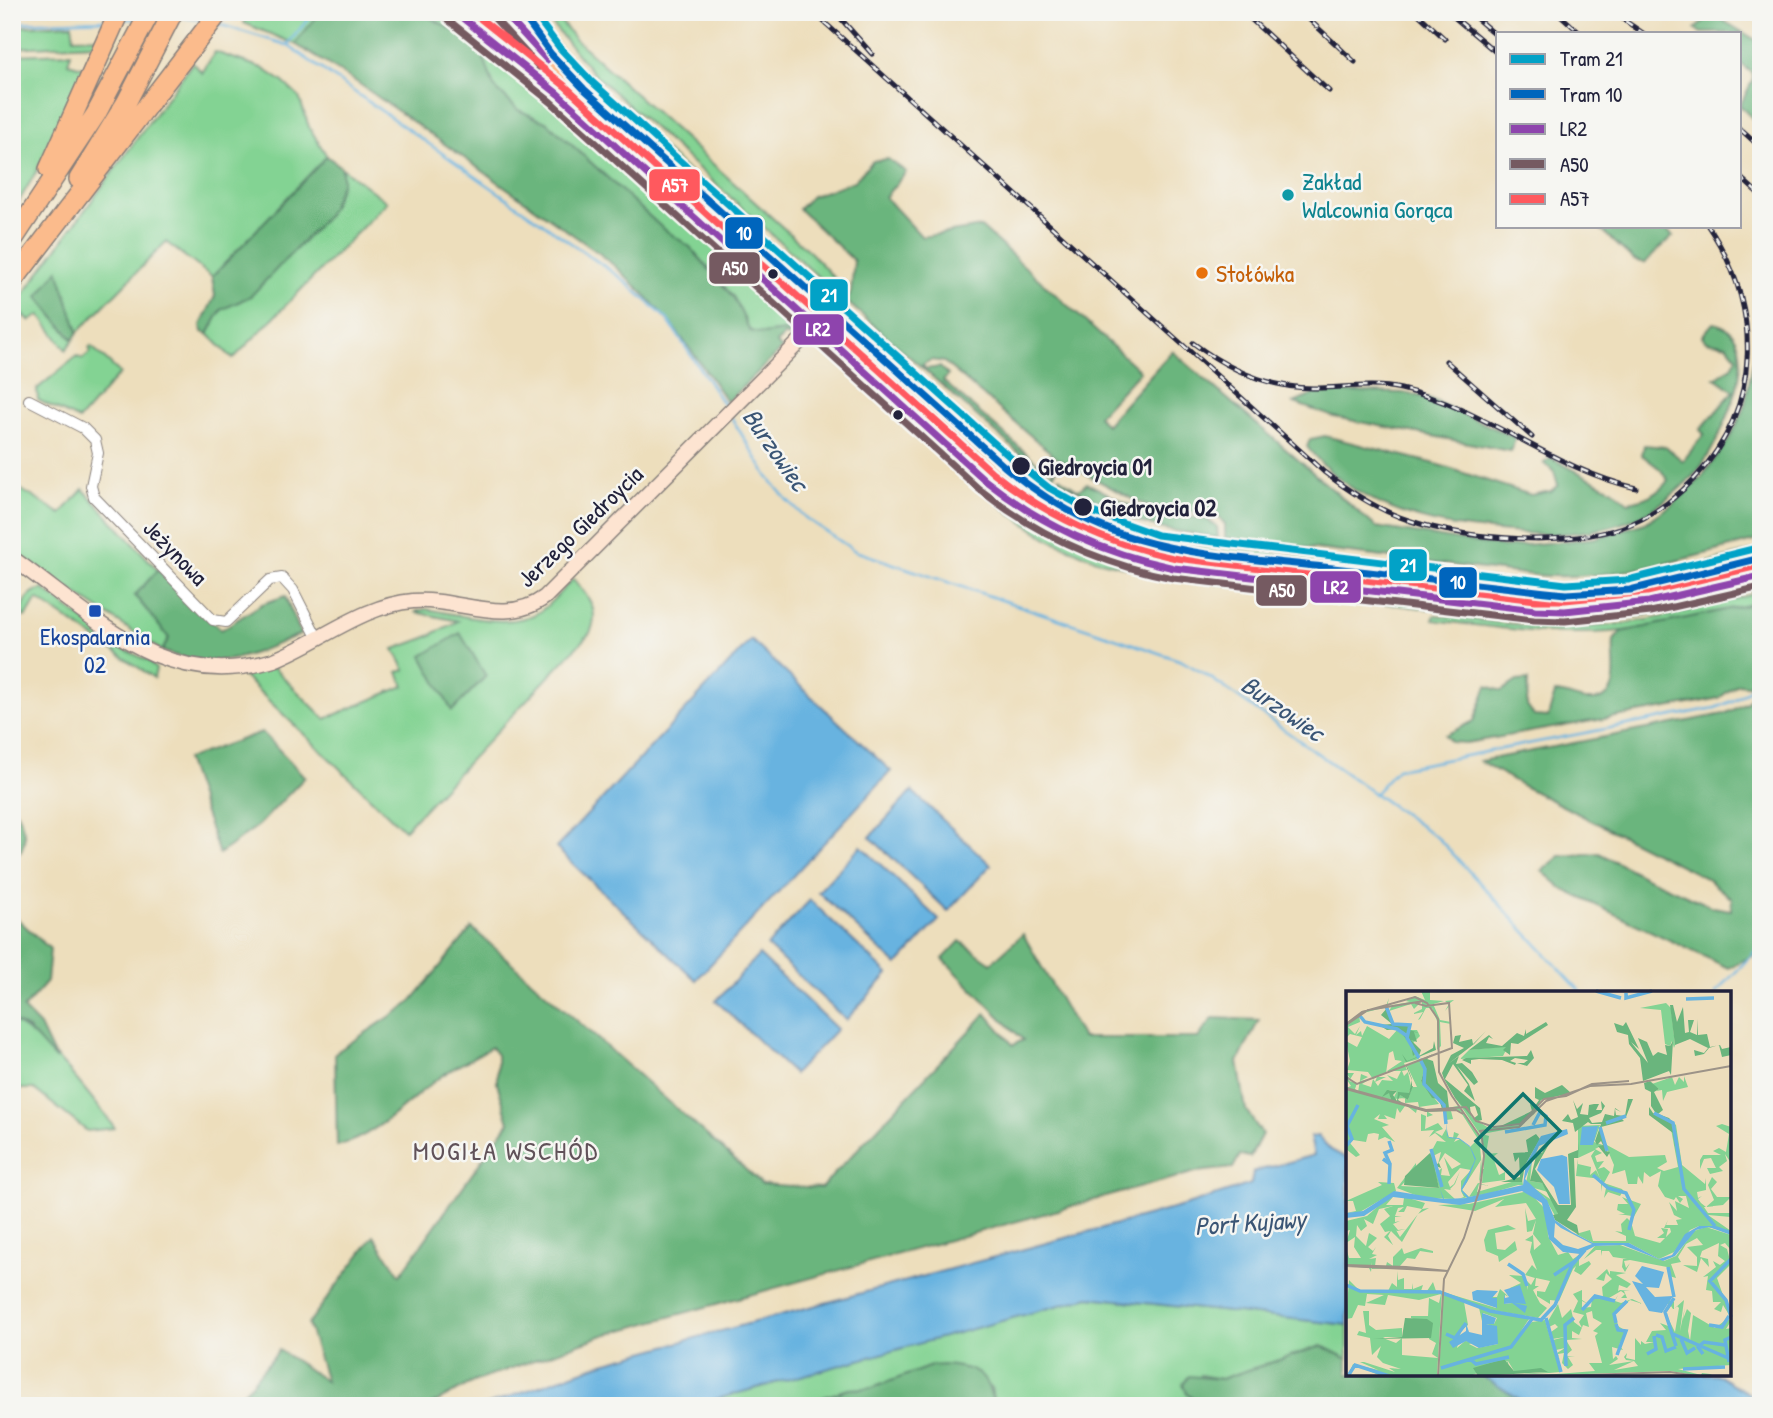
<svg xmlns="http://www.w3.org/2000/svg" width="1773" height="1418" font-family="'Patrick Hand',sans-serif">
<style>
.green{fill:#83d393;stroke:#527a67;stroke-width:2}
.forest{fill:#6ab57d;stroke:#466c5c;stroke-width:2}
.water{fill:#67b3e0;stroke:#446a8e;stroke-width:2}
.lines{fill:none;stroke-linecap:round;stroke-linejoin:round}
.stream{stroke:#67b3e0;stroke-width:2.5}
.street-casing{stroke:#88807c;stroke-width:12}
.secondary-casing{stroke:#88807c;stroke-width:17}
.primary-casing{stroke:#88807c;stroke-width:18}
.highway-casing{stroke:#88807c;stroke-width:22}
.street{stroke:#fff;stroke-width:10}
.secondary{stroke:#fde4d1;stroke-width:14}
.primary{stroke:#fbbb8c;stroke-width:16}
.highway{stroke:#fbbb8c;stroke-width:19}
.rail-casing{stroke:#22223b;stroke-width:5}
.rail{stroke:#f6f6f2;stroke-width:2.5;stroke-dasharray:8;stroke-linecap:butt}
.bus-1-casing{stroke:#f6f6f2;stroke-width:12}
.bus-2-casing{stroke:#f6f6f2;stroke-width:12}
.bus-3-casing{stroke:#f6f6f2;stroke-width:12}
.bus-1{stroke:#8e44ad;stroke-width:7}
.bus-2{stroke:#755a61;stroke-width:7}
.bus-3{stroke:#ff595e;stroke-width:7}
.tram-1-casing{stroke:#f6f6f2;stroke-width:12}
.tram-2-casing{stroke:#f6f6f2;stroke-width:12}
.tram-1{stroke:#02a2c7;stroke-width:7}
.tram-2{stroke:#0065bd;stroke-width:7}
.culture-dot{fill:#0f9aa8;stroke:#f6f6f2;stroke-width:2.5}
.food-dot{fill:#e8710a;stroke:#f6f6f2;stroke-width:2.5}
.bus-dot{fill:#22223b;stroke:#f6f6f2;stroke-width:2.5}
.transit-dot{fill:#1a4fb4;stroke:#f6f6f2;stroke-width:2.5}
.labels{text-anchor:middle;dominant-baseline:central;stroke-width:5;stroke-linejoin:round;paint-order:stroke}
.culture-label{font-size:24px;fill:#0d838f;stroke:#f6f6f2;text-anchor:start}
.food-label{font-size:24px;fill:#c56008;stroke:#f6f6f2;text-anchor:start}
.stop-label{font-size:24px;font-weight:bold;fill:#22223b;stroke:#f6f6f2;text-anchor:start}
.street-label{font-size:24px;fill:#22223b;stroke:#f6f6f2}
.transit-label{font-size:24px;fill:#164399;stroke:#f6f6f2}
.water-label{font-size:26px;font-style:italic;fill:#3a5575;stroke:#f6f6f2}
.neighbourhood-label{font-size:26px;letter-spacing:2px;fill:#615259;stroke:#f6f6f2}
.inset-river{fill:none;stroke:#67b3e0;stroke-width:3.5}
.inset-road{fill:none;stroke:#9c9388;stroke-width:2}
.view{fill:#0f766e;fill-opacity:0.15;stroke:#0f766e;stroke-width:3.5}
.inset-edge{fill:none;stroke:#22223b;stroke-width:3.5}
.line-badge{stroke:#f6f6f2;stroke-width:2.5}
.badge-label{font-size:19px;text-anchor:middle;font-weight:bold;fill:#fff}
</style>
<rect width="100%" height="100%" fill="#f6f6f2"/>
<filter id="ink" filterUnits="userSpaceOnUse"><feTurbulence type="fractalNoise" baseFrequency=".0143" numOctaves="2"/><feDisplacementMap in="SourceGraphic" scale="14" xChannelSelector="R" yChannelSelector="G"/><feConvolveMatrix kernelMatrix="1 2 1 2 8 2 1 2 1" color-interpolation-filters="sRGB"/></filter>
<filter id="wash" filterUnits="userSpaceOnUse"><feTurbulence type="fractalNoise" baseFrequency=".00686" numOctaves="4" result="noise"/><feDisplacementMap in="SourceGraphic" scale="28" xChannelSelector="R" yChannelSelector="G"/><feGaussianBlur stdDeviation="1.57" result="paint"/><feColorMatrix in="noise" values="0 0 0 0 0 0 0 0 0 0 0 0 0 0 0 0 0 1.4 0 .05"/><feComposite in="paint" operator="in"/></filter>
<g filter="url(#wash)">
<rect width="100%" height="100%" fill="#eddebc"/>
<path class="green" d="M245,12H320L295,44L244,23Z
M420,12H445L510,60L790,312L795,325L792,330L763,334L750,331L734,298L690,247L661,227L548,123L518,110L494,87L479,44Z
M462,12H497L760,265Z
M509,12H530L558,50L593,86L831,299L816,296L773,253L759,250L604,108Z
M542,12H553L575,39L812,254L835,279V292L592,72Z
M72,24L74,38L98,37L94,44L12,48V27Z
M215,52L262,68L283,82L299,97L309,127L327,156L212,277L166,242L78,332L58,271L38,297L73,340L66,350L40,315L30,321L24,315L12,329V310L193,62L202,73Z
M71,53L68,63L86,68L60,131L12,213V55Z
M342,168L387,202L233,359L208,334C217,320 219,303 239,302C270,272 348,213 342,168Z
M841,309L995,448L994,450C1007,469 1023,479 1042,492L1039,496C1015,479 949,430 940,405L841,315Z
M91,346L120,373L79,420L38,400L37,389L77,356L82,359L91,352L89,348Z
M913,425L1017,512L1431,606L1430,609L1166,577L1097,560L1049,539L1015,517L916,433Z
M12,484L61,514L83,489L158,570L135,596L169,638L162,651L12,551Z
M1049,491C1096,521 1161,550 1217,546L1216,552C1154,543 1099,531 1044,499Z
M1224,547L1535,585C1613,591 1686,568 1761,549V554L1651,581L1576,590L1223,553Z
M573,579C588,596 601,610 590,633L404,830L241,674L273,667L325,719L404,686L398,672L405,670L394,649L425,638L458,621L415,612L425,609C459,614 511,632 542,610C553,601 563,589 573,579Z
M1761,581V587C1705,601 1649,619 1592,622C1540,625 1487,616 1436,610L1437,606Z
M43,589L119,647L149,661L156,669L154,678L37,599L27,616L23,617C22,603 28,591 43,589Z
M1761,592V602C1711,613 1660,629 1609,632C1550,636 1492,627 1433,620L1435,615C1490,621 1547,631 1602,626C1656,622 1709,605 1761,592Z
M12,642C20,676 21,711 17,746L12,748Z
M12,1021C48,1040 90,1095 115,1128L87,1131L34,1089H12Z
M1089,1297L1348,1325V1359L1321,1346L1221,1379L1200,1375L1196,1401L1206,1406H994L991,1387L932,1366L872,1388L849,1389L797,1406H691Z"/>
<path class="forest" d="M320,12H420L479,44L494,87L518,110L548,123L661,227L690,247L734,298L750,331L763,334L792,330L789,337L785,335L776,343L782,349L727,402C688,344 657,301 603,256L358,83L295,44Z
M1712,14L1761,43V127L1740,106L1753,79L1751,72L1740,63V33H1701L1695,29Z
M327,156L342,168V182L328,215L251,296L221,310L208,334L202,332L201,325L215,296L212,277Z
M888,159L906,172L885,197L922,237L981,227L1140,371L1098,416L1106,425L1172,351L1376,527L1504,547L1595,538L1645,523L1673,504L1701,478L1729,439L1744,410L1753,362L1761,364V539C1685,559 1612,582 1533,575L1225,538V524L1217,515L1150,507L1136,501L1058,459L944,362L931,360L922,365L926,369L940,367L948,375L943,381L1049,473L1057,469L1050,480L847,302L851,292L854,261L799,209L812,196L854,181L873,161Z
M1597,226H1662L1673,236L1645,263L1634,260Z
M58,270L78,332L73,340L38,297Z
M1713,323C1773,333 1720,446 1695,474C1676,493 1652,514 1626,522C1575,540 1521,534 1469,528C1407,521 1347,497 1307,447L1310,439L1325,436L1436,464L1531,495L1551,491L1558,485L1554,472L1544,463L1551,458L1613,490L1628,502C1643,500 1660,493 1668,480L1660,469L1642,455L1644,445L1666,447L1683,461L1704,434L1700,430L1734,391L1715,378L1732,367L1737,357L1727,345L1706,341L1702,336Z
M1356,392L1405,393L1428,398L1516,438L1510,451L1334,417L1294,403L1315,394Z
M1059,477L1079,490L1087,483L1141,511L1206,519L1217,527L1218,538L1163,529L1117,515L1110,513L1111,508L1057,480Z
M158,570L221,630L262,604L285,596L301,634C248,656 219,673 162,651L169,638L135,595Z
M1761,602V952L1728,968L1564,890L1542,871L1560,856L1599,853L1643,876L1713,907L1731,910L1732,899L1706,878L1523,786L1480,761L1724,714C1738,707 1754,704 1754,686L1738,684L1719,698L1701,702L1466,743L1451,742L1445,735L1474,721L1487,686L1502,691L1517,681L1528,680L1527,706L1534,716L1548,717L1555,693C1567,693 1577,700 1588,700C1626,702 1611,663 1614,640L1621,632Z
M460,633L486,676L452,711L422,656Z
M262,732L305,777L259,825L219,854L186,759Z
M12,805C24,823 33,845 12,860Z
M12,914L50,949L47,982L23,1009L40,1026L56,1060L28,1029L12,1021Z
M472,928L762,1184L821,1188L986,1013L1013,1045L1023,1040L943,959L960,941L991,963L1023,934L1082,1038H1198L1213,1018L1259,1020L1238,1062L1246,1110L1262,1134L1250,1157L1240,1155L1233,1168L1196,1172L604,1335L473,1382L429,1406H232L279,1350L326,1381L308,1324L374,1236L400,1275L509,1122L497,1083V1055L491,1047C474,1058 455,1066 440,1077C407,1101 377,1136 337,1146L335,1053L409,1004Z
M1322,1346L1348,1359V1374H1479L1531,1406H1478L1470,1401L1435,1406H1206L1187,1394L1183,1384L1189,1376L1221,1379Z
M943,1365C975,1367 988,1373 994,1406H797L849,1389L872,1388L931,1366Z"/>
<path class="water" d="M751,640L891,771L696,980L556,848Z
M912,791L991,865L948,911L870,837Z
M861,846L939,920L897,965L818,892Z
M810,900L888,974L846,1020L767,946Z
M759,955L837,1029L794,1074L716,1001Z
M1318,1136L1331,1150L1348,1159V1325L1089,1297L691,1406H484L603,1363L1187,1205L1251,1184L1253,1172L1314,1155L1310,1137Z
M1479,1374H1716L1761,1401V1406H1531Z"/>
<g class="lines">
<path class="stream" d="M181,17L202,20
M125,19H139
M12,23L107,20
M218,24L287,45L621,278L667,319L726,408
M287,45L314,12
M731,417L768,477L786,499L807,519L855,551L1130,643L1182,661L1205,674L1439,839L1582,993
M1374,794L1397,769L1715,708C1733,702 1760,688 1761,669
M1716,993L1761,945"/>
</g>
</g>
<g filter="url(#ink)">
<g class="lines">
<defs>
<path id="street" d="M29,400L83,428L95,440L98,453L91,486L94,497L213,620L226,622L270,580L282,578L293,590L318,639"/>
<path id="secondary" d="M12,558C95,617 164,694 274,660C320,642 363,605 413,601C457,597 506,627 545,597L821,320"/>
<path id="primary" d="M455,12L558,94L986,481C1042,528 1102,555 1174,568L1535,610C1616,614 1683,596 1761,576
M503,12L588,100L992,471C1046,517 1105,543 1175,555L1566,599L1630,594L1761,563"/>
<path id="highway" d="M49,169L119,12
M79,179L126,103L173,12
M12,241L96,114L150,12
M12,282L219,12"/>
</defs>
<use href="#street" class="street-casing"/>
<use href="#secondary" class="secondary-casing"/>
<use href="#primary" class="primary-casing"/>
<use href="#highway" class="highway-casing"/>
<use href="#street" class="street"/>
<use href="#secondary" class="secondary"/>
<use href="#primary" class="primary"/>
<use href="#highway" class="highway"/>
<defs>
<path id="rail" d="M813,12L1324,472C1350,492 1379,511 1411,521C1468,540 1574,548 1631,524C1655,514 1677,497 1695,478C1763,405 1762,306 1708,226
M835,12L872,54
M1243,12L1329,91
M1301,12L1355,62
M1416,12L1445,39
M1448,12L1498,54
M1469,12L1498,37
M1557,12L1580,33
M1612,12L1643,33
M1740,129L1761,148
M1740,177L1761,196
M1193,343C1228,369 1270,389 1316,388C1343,388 1373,383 1401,389C1485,408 1553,469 1636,488
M1446,361L1532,437"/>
</defs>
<use href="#rail" class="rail-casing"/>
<use href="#rail" class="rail"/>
<defs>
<path id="bus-1" d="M455,12L558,94L986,481C1043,526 1103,553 1174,568L1535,610L1565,611L1649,602L1761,576
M503,12L547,60"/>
<path id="bus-2" d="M495,19L539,67
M448,20L551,102L979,489C1037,535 1100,564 1173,578L1534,620L1565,621L1651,612L1761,587"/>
<path id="bus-3" d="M472,12L565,86L993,473C1048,517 1107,543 1176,558L1536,600H1565L1647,592L1758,566
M517,12L555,53"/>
</defs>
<use href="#bus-1" class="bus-1-casing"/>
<use href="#bus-2" class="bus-2-casing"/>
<use href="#bus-3" class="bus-3-casing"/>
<use href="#bus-1" class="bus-1"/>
<use href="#bus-2" class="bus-2"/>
<use href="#bus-3" class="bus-3"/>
<defs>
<path id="tram-1" d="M533,12L559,47L591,81L1011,458L1049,488L1090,511L1157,535L1566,584L1628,580L1761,547"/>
<path id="tram-2" d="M525,18L551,54L584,89L1004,466C1111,556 1202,553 1333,568C1410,577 1488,586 1566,594L1630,590L1761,558"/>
</defs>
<use href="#tram-1" class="tram-1-casing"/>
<use href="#tram-2" class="tram-2-casing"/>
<use href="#tram-1" class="tram-1"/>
<use href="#tram-2" class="tram-2"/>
</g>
</g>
<circle class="culture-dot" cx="1288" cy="195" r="7"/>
<circle class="food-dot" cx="1202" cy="273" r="7"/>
<g class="bus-dot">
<circle cx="773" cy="274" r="6"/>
<circle cx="898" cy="415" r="6"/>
<circle cx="1021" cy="466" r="10"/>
<circle cx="1083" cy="507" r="10"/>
</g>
<rect class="transit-dot" x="88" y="604" width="14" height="14" rx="3.5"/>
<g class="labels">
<g class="culture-label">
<text x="1302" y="181">Zakład<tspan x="1302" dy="28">Walcownia Gorąca</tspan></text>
</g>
<g class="food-label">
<text x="1216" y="273">Stołówka</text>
</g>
<g class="stop-label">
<text x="1038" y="466">Giedroycia 01</text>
<text x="1100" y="507">Giedroycia 02</text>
</g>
<g class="street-label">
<text transform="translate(580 526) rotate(-44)">Jerzego Giedroycia</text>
<text transform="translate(176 552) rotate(46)">Jeżynowa</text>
</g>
<g class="transit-label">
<text x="95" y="636">Ekospalarnia<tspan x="95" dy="28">02</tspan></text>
</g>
<g class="water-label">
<text transform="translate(776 449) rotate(55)">Burzowiec</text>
<text transform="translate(1283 708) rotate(35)">Burzowiec</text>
<text transform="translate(1250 1222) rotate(-4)">Port Kujawy</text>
</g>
<g class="neighbourhood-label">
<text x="506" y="1150">MOGIŁA WSCHÓD</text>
</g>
</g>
<g transform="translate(1346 991)">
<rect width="385" height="385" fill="#eddebc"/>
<path d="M75,0L113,2L84,1V9L98,10L84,14L88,15L94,29L105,31L104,14L99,20L103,13L99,10L108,9L104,12L105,31V33L94,31L95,55L91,59V30L86,17H80L74,28L72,29L77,21L68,23V22L76,18V10L68,18L65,13L43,20L46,15H42L64,11L60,10L69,5L79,9ZM43,7L41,16L13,23L14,31L2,36L9,43L14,35L10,44L15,40L16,45L21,35L43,48L52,38L60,44L62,34L63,39H71L74,45L66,53L73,68L58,72L61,79L56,80L58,85L62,81L65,95L63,102L53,103L62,109L66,96H71L61,75L73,70L78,79L75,90L93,113L73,116L72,111L59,112V107L47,108L51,100L43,99L45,109L59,115L54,122L51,117L49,128L38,124L41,128H32L34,123L28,128L43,134L36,136L49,151L39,146L32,149L33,143L28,142L22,143L20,151L7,149L4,152L14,164L10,166L0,158V97L5,95L1,89L0,96V84L4,87L0,82H8L3,90L11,92L9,98L12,101L15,83L22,86L14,90L24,88L16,93L25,96L27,88L32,95L36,89L47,90L41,84L51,88L55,80H41L56,70L49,69L47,60L43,62L40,82L31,86H40L29,91L31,86L27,88L22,81L1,79L4,70L0,50L11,56L16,46L4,43L0,47V32L16,21L40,15ZM320,12L325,17L329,54L328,57L326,50L324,55L319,53L315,19L294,17ZM162,55L157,65L114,68L123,59ZM338,85L342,96L321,101L317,110L316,99L310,100L311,106L310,100L313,98L306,93L326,86L329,94L333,86L338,91ZM108,105L128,128L143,137L174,134L197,111L174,136L136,143L143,145L140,163L152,162L147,166L153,184L159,181V189L136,192L137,180L133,191L135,169L116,199L123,206L132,192L143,195L133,193L131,201L176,188L177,194H172L145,202L112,208L118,206L115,200V190L125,179L114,177L102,191L104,196L108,193L114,180L109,193L104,198L105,199L98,198L109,208L77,207L51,197L70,172V179L55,195L93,197L84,163L91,150L100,151L89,142L83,146L88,139L75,140V123L80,125L79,138L92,132L97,138L89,141L96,145L100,138L103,146L107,147L108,141L113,143L108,151L114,148L124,156L132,148L114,120H105L107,128L100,129L98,120L82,121L87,124L81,126V121L71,118L70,122L61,115L84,120L112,115L133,144L136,178H138L136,146ZM95,161L92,173L99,162L115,173L106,178L98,166L104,185L95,184L96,177L90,182L87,165ZM323,127L330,134L336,174L359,193L360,187V199L351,201L352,207L356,205L352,208L355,212L360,216L368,209L362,194L366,186L371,191L365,198L371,206H385L377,214L358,216L362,222H385V226L362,224L385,240L353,235L344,239L328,261L313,268L283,252H247L230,243L244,239L247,250H280V245L269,240L248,237L276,241L275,233L281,227L285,231L286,225L272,223H279L271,219L272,213H282L276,206L283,209L277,200L274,205L262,201L258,207L260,197L256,193L255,201V188L230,185L232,168V173L245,176L244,184L250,179L254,187L245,165L249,159L232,167V135L254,134L248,151L257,154L249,158L256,162L249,165L251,171L258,170L252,178L258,176L264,181L258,192L276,198L284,209L295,213L285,231L289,245L314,252L319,247H311L318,242L315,237L322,238L320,246L325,241L324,237H318L322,229L320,234H332L330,229L336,228L328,224L323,211L331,220L329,210L343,217L340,205H332L337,208L334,212L330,206L328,209L319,206L312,195L315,180L304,186L298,181L297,193L292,185L291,193H282L279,179L266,183L268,174L259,153L283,166L319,164L321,171L311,177L318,180L332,176ZM376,133L385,136V172L379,163L381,170L373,176L377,180L364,183L361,177H370L365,167L358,168L354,178V169L357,164H375L367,160L373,157L380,161L383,143L370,135ZM202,148L186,170L184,190L196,192L202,201L188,197L207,210L212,223V230L199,207L180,192L184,172ZM32,191L48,192L50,200L14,221L0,222L10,220L7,210H0L36,194ZM182,200L201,220L202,245L212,264L222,261L227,268L233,264V275L243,270L245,273L235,284L228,280L230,275L227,278L213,310L204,309V313L191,305V300L199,301L204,290L190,287L189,295H193L187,299L194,312L201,317L192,327L134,317L183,328L175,340L186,331L199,329L214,381L203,382L163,384L202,381L168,380L162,370L163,381L157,376L162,370L124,385H93L97,301L150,317L151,308L137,306H151L154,298L163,306L159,304L158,313L166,312L164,297L175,292L163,284L178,285L182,299L181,290L185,294L189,287L179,284L186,274L191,279L184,261L186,251L179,249L187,244L188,259L195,253L187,243L190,229L186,240L181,241L179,217L182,230L190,228L180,212L149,216L158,208L129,220L92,214L123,213ZM118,311L133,317L136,330L137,322L151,327L148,333H140L151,336L146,347L152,353L131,357L123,353L130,351L129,344V351L119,350L111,357L115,340L122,334ZM53,205H56L79,212L76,218L83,217L72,223L56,251L45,240L42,245L47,254L38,246L44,240L39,241L34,233L44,225L38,218L47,215L33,218L27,233L18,228L21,235L15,240L11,234L10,245L20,255L23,242L31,247L22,256L27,260L30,256L26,263L31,264L23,268L30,267L29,275H40L41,271L47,275V266L56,257L58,263L75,257L87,260V262L74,260L69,268L61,267L54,275L59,277L26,278V271L25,281L23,277L0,275V257L3,267H15L8,256L9,246L0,252L4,239L0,240V230L21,225L38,210L47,206L40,214H57L58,207ZM61,215L76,218L54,246L50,239L51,240L60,238L52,239L47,233L54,230L49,231V226L56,225H49L52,217L58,216L52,221H58ZM162,234L170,238L149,242L151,258L159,259L169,250L171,259L153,271L152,265L140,260L138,249L142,239ZM360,236L385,244L384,258L379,252L374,254L381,258L385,273L371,287L385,327L377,314L375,321L368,318L375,311H367L366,300L360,299L362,285L357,286L370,276L367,270L374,274L379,270L372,265L373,252L356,260L354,266L362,268L363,276L355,267L351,281L337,274L351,275V266L341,256L357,254L351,247L340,253L332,266L335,271L325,273L330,287L323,285L321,276L284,269L278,270L280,277L284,272L279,281L276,276L277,268H281L267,266L263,260H256L255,265V259H250L238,268L249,255L274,254L318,270L330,265L348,240ZM261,278L264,284V280L280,282L270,284L285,293L281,297L273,294L272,300L274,299L284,300H278L281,307H275L279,303L275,300L263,307L269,309L272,304L269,310L275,312L286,308L297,313L284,309L269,323L272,335L280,340L273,354L277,359L266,356L267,368L270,365L272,368L263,374L288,370L268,379L292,375L288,370L280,369L278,366L281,362L280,367L289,369V347L295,354V350L299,353L308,351H300L306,340L320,339L314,332L325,336L320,323L329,341L333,317L331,315L328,318H327L325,315L322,319V309L328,311V318L338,309L334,340L339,316L337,328L341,318L345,322L342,340L344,350L347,324L369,337L381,328L385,330L380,338L385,337V374L332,378L355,384L356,382L364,383L368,385H353L324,380L185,385L249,380L243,372H256L249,345L252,342L247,340L256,332L247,327L246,320L240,322L243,336L237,334L233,344L226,340V347L236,348L220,349L226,359L219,365L229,366H222L227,374L222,378L216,372L218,362L212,363L214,370L211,362L219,357L210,359L207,349L219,346L206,348L205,341L212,336L209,333L203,336L202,330L212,313L216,327L225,318L228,331L236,337L233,331L238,324L227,321L232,310L227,303L236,299V309L242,313L236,310V317L245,316L246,308L257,306L256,296L266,288L260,282L258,290L250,288ZM51,280L52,289L58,287V298H66L67,292V298L77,294L75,300H81L87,291L90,300H96L91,385L33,384L9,374L2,385L7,373L32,379L14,371H18L49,381L43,377L55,378L37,372L31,366L35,355L26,364L24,347L11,344L13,340L20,342L17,320H23V334L30,339L56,337V346H39L37,347L50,352L56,347V364L92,367L86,363L90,352L83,348L85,335L65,327V325H82L83,307L93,312L95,303L73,309L42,304L39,314L20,312L38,304L21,303L19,315L12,314L6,327L0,328L3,289L13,299L42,300L46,292L51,296Z" fill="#83d393" fill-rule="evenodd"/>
<path d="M324,14H327L331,31L337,16L339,42L343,41L342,29H348L344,41L351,44L352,28V44L361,43L364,56L374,54L376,58L385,56V64L376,66L373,54L363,57L358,63L349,65L348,59L358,62L362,57L344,48L329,54ZM41,17L47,33H64V39L73,42L68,41L71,51L65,49L75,59L73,65L87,57L88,50L90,59L60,71L56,63L61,70L71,66V61L67,65L65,54L52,38L41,39L33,34L46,33L35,24ZM200,31L202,34L172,53L165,52L164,64L157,59L160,56L123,59L143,44L147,48L143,46L140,52L156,55L171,42L178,45L180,38V43ZM280,31L293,58L285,51L302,72L292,47L301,51L307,65L312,61L321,64L319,54L324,55L327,50L325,84L323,80L297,90L294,67L283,53L282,44L271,41L268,32L277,35ZM140,40L128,53L102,73L113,65L110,73L116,72L126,81L132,91L128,94L111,75L123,93L129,110L118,100L122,94L107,73L99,88L134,117L136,129L132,130L127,128L132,124L129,115L124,116L125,125L109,107L98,88L96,82L105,64L118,57L107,52L109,45L115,44L113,51L126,48L127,53ZM185,59L188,67L181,75L171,72H178L182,69L169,67L164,70L170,72L169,74L156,69L133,68L125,69V73L116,69L120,67L181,65ZM87,63L81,68L87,70L92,92L101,100L103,117L96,118L93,108L86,107L75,90L78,79L73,70L61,75L66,88V95H67L62,109L54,104L52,109L57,112L45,109L43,102L36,106L41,99L51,100L47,104L51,110L52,101L63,102L66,89L60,75ZM304,90L313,98L308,101L317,119L312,123L323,127L327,135L330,163L327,142L303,124V116L307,122L315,126L309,121L305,115V101L299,98L298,92ZM216,94L225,102L195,109L188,123L173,134H157L186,120L184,113L189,115L193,109L189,107V96L199,102ZM282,108H287L280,126L275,127L278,130L255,136L260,160L264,161L261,166L252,155L257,154L255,150L251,154L249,150L255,133H245L242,131L229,141L227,132L216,130L222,123L225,129L232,126L227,109L231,118L237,112L234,123L242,124L243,114L248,113H253L250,119H256L255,110L259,115L255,122L243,127L246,132L256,131L259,123L268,125L269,117L275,121L269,118L270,124L279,125ZM190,143L194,148L179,174L176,191H155L174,186L173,166L169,171L167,162L182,161L180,149ZM218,144L206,148L189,178L212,214H225L222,163L232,159L233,151L232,167H228L230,216L221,229L231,234L233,244L209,229L207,224L212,223L196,192L184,190L191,161L196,162L202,148ZM84,162L87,169L88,164L89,174L93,172L95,177L90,175L96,195L87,170L93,197L58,194L59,185ZM59,327L81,328L87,332L85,347L27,348L56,346ZM158,368L168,380L195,377L202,381L132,385L127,377Z" fill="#6ab57d"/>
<path d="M100,130L102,146L113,147L124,155L130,168L121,191L116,199L123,206L177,194L180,173L195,145L221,138L222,143L193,155L179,188L201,209L209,229L226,241L247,252H283L313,268L326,264L339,243L353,235H370L385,240V244L363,236L350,239L329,265L317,270L277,254L249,255L234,263L217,261L203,248L196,212L176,200L114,214L47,206L18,225L0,227V222L17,220L48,200L97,208L94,198L98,208L121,207L116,201L115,198L129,169L124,156L113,148L103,147L101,145ZM209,232L215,237L246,253L232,258L217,254L208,246ZM252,135L247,154H234L236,136ZM216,164L221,166L224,213H213L208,196L191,179L195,168ZM296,275L318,281L313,297L300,296L309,306L327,305L316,322L303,320L286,290L297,293L289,285ZM174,294L180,313L168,312L181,315L179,322L166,312L158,313V303L159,307L163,306L158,299ZM131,299L152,300L146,307H151V317L127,309L126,301ZM136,322L150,327L148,333H140L151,335L152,353L133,357L120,350L107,357L103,351L120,340V332L123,341L136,344Z" fill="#67b3e0" fill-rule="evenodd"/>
<path class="inset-river" d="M250,0L275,7M280,2V7L306,0M340,8L368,7M40,15L47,33L64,34L61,47L73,67M14,25L19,31L51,38L61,45M74,68L79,78L78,93L98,114L100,133M308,122L327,132L338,198L369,235M260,132L280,125M254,136L261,160M159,141L199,134L200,125L194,121L187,134M43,150L46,159L39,162L44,173M0,155L6,148L1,135L12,114M85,158L96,196M37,168L44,173L43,193M247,184L262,197L280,202L288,219L283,239M162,273L177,283L181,295M322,276L328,306M208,284L229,270M0,294L14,300L94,301L144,320L195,329L209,314L226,274L239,259M328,307L319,321L330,355M236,319L249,305L269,310M385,326L380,309L364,290L385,268M200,327L215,381M270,332L268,323L281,310M270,333L272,339L280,340L271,364M363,334L376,336L383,325M100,343L109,347L120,332M327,343L382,367M310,344L316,346L320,360L330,356M335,348L341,362L349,357M301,363L310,358L308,345M357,363L352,356L358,351L379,354M124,368L130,373L163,366M383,371L379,349L385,346M220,375L219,334L228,327M95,377L165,356L186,328M337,378L379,376M2,385L9,374L43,385"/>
<path class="inset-road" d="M0,33L16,21L69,6L81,12L92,28L93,81L106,105M0,34L22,19L78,10M0,86L11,93L106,57L103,12L80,15L69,12M0,97L80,119L120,116L130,130L148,136L174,133L198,108L220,105L246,93L283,90M0,98L80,120L110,119L117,123M106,105L135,147M133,140L173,136L200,110L244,95L285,93L385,75M0,274L60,276L102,280L0,275M92,385L98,288L118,247L134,197L138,165L135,139M216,385L324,381L351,385"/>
<path class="view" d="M177,103L214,140L168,187L130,150Z"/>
<rect width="385" height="385" class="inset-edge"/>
</g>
<g class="line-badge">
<rect x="648" y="168" width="53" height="34" rx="7" fill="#ff595e"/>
<rect x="724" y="216" width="40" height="34" rx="7" fill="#0065bd"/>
<rect x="708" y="251" width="53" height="34" rx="7" fill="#755a61"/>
<rect x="809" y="278" width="40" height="34" rx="7" fill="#02a2c7"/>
<rect x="792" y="313" width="53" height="33" rx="7" fill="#8e44ad"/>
<rect x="1388" y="548" width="40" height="34" rx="7" fill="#02a2c7"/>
<rect x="1438" y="566" width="40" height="33" rx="7" fill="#0065bd"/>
<rect x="1309" y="570" width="53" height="34" rx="7" fill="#8e44ad"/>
<rect x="1255" y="574" width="53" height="33" rx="7" fill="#755a61"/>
</g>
<g class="badge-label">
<text x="675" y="192">A57</text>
<text x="744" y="240">10</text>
<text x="735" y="275">A50</text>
<text x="829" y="302">21</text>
<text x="818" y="336">LR2</text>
<text x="1408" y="572">21</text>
<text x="1458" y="589">10</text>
<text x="1336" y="594">LR2</text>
<text x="1282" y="597">A50</text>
</g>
<rect width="1773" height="1418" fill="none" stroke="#f6f6f2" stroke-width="42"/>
<rect x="1496" y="32" width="245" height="196" fill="#f6f6f2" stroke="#a1a1a9" stroke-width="2"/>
<rect x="1510" y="54" width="35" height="10" fill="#02a2c7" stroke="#a1a1a9" stroke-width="2"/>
<text x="1560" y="66" font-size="21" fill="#22223b">Tram 21</text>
<rect x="1510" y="89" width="35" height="10" fill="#0065bd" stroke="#a1a1a9" stroke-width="2"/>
<text x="1560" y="102" font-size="21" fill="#22223b">Tram 10</text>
<rect x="1510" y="124" width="35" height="10" fill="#8e44ad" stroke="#a1a1a9" stroke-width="2"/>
<text x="1560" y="136" font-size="21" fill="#22223b">LR2</text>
<rect x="1510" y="159" width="35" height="10" fill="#755a61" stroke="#a1a1a9" stroke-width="2"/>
<text x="1560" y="172" font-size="21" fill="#22223b">A50</text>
<rect x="1510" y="194" width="35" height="10" fill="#ff595e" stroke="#a1a1a9" stroke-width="2"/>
<text x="1560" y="206" font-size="21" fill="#22223b">A57</text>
</svg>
